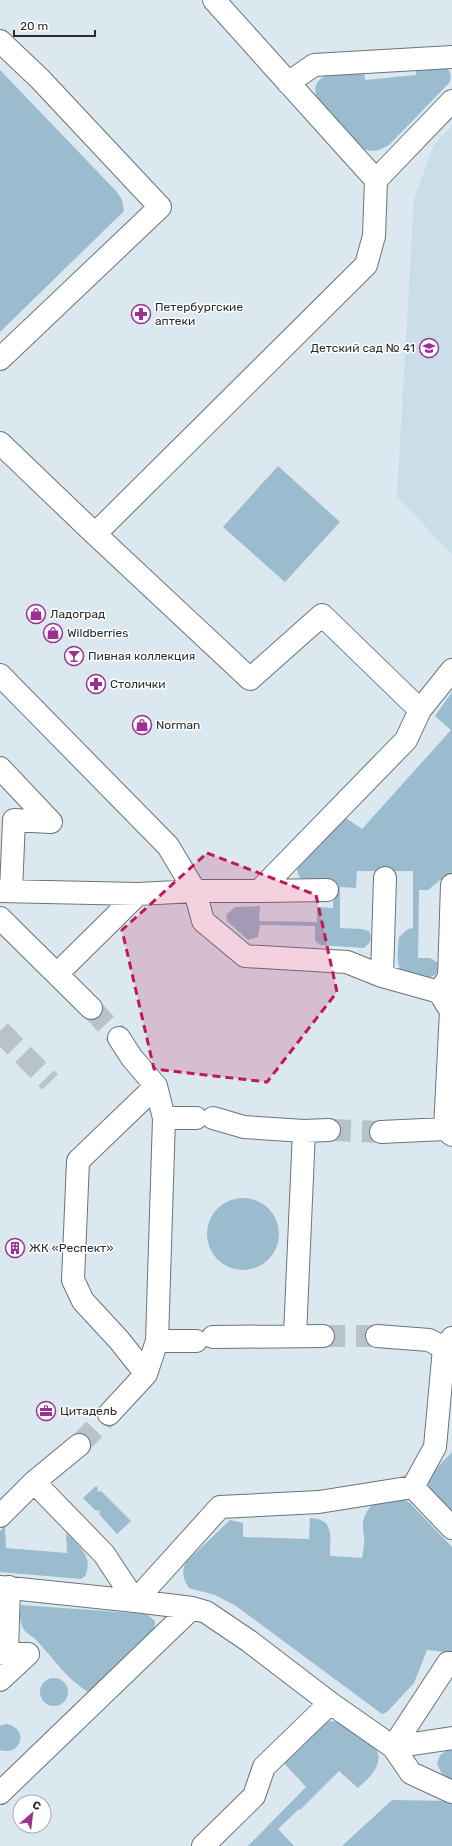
<svg xmlns="http://www.w3.org/2000/svg" width="452" height="1846" font-family="Rubik,sans-serif">
<style>
.built{fill:#cadeea}
.green{fill:#9bbbce}
.lines{fill:none;stroke-linecap:round;stroke-linejoin:round}
.minor-tunnel{stroke:#b7c3c9;stroke-width:22;stroke-dasharray:22 11;stroke-linecap:butt}
.minor-casing{stroke:#69747b;stroke-width:24}
.minor{stroke:#fff;stroke-width:22}
.marked{fill:#c2185b;fill-opacity:0.2;stroke:#c2185b;stroke-width:3;stroke-dasharray:8 5;stroke-linejoin:round}
.labels{text-anchor:middle;dominant-baseline:central;stroke-width:3;stroke-linejoin:round;paint-order:stroke}
.poi-label{font-size:12px;fill:#292d30;stroke:#fff;text-anchor:start}
</style>
<rect width="100%" height="100%" fill="#dbe8ef"/>
<path class="built" d="M452,126V555L397,496L414,199L434,144Z"/>
<path class="green" d="M416,66L447,68C451,73 452,77 449,83L390,144C381,150 374,153 364,149L318,102C305,70 343,73 364,70L365,80L416,75Z
M0,70L116,191L122,200L124,211L0,332Z
M278,466L340,522L285,582L223,527Z
M452,692V880H440L428,890H419L418,958H430L437,962L439,967L436,974C431,979 425,977 418,977C392,977 398,955 399,937L408,929L413,928V871H357L356,888L340,887V928L362,929L369,931L371,936L370,942L364,948L320,945L315,940V926L260,925L258,937L248,940L227,921L226,915L235,907L260,906L259,921L317,922V907L333,908V895L301,879L298,874L297,866L343,816L362,829L451,730L435,716Z
M207 1234a36 36 0 1 1 72 0a36 36 0 1 1-72 0Z
M452,1452V1517L428,1489C428,1474 442,1463 452,1452Z
M96,1486L98,1488L97,1490L99,1492L101,1491L131,1521L117,1534L99,1514L100,1512L98,1510L96,1511L83,1498Z
M404,1499L410,1503L452,1547V1653L427,1650L414,1683L387,1712L382,1714L236,1606L215,1595L189,1588C183,1579 181,1572 186,1562L230,1520L243,1523V1537L309,1539L310,1518C335,1519 330,1537 330,1556L362,1558C363,1551 365,1542 364,1535C361,1522 364,1514 373,1503Z
M5,1526L6,1548L67,1553L66,1533C79,1546 94,1557 85,1576L81,1579L0,1572V1531Z
M21,1605L147,1614L155,1621L154,1635L92,1694C70,1683 54,1659 37,1641C34,1637 29,1635 25,1631C20,1625 19,1613 21,1605Z
M40 1692a14 14 0 1 1 28 0a14 14 0 1 1-28 0Z
M328,1721L339,1722L375,1746C385,1764 371,1776 358,1788L339,1771L300,1810L299,1809L278,1829L294,1846H248L306,1787L283,1762Z
M6,1724C30,1728 21,1757 0,1750V1726Z
M452,1747V1780L442,1774L437,1764L440,1755Z
M392,1800L452,1801V1846H342Z"/>
<g class="lines">
<path class="minor-tunnel" d="M91,1008L119,1038
M0,1031L50,1082
M329,1130L381,1132
M323,1336H377
M79,1445L109,1414"/>
<defs>
<path id="minor" d="M0,41L40,79L160,207L0,359
M288,83L314,65L452,57
M376,180L452,101
M0,443L95,534
M0,675L168,846L195,891H259L406,740L420,710L322,615L250,679L95,534L366,265L374,236L376,180L214,0
M420,710L452,670
M0,768L51,822L14,820L11,891
M0,891L138,894L195,891L203,921L245,956L347,962L382,976L439,992L451,1011L445,1129L452,1135
M259,891L327,890
M0,918L91,1008
M57,974L138,894
M382,976L385,878
M439,992L449,977L452,885
M164,1118H196
M213,1118L244,1127L304,1131L295,1336
M304,1131L329,1130
M381,1132L445,1129
M377,1336L429,1340L444,1348
M213,1337L323,1336
M157,1341H196
M146,1374L157,1341L164,1118L156,1086
M109,1414L146,1374L119,1340L83,1301L73,1280L78,1161L156,1086L132,1058L119,1038
M34,1482L104,1554L135,1601L220,1507L319,1502L413,1487L435,1447L444,1348L452,1338
M413,1487L452,1528
M0,1516L34,1482L79,1445
M0,1587L135,1601L192,1608L206,1612L249,1641L330,1703L393,1747L411,1773L452,1792
M0,1653L28,1654L0,1680
M7,1653L9,1587
M393,1747L448,1663H452
M393,1747L452,1738
M0,1793L192,1608
M203,1846L254,1796L264,1767L330,1703"/>
</defs>
<use href="#minor" class="minor-casing"/>
<use href="#minor" class="minor"/>
</g>
<path class="marked" d="M207,853L316,895L337,992L267,1082L154,1069L122,930Z"/>
<defs>
<symbol id="pharmacy-ring" viewBox="-11 -11 22 22"><circle r="9.5" fill="#fff" stroke="#9c3193" stroke-width="1.5"/><path d="M-2-6h4v4h4v4h-4v4h-4v-4h-4v-4h4Z" fill="#9c3193"/></symbol>
<symbol id="school-ring" viewBox="-11 -11 22 22"><circle r="9.5" fill="#fff" stroke="#9c3193" stroke-width="1.5"/><path d="M0-5L7-2L0 1L-7-2ZM-4 1L0 2.5L4 1V4Q0 6-4 4Z" fill="#9c3193"/></symbol>
<symbol id="shop-ring" viewBox="-11 -11 22 22"><circle r="9.5" fill="#fff" stroke="#9c3193" stroke-width="1.5"/><path d="M-5-2.5h2.3a2.7 3.5 0 0 1 5.4 0H5L5.5 6h-11ZM-1.5-2.5h3a1.5 2.3 0 0 0-3 0Z" fill="#9c3193"/></symbol>
<symbol id="bar-ring" viewBox="-11 -11 22 22"><circle r="9.5" fill="#fff" stroke="#9c3193" stroke-width="1.5"/><path d="M-6-5H6L.8 .8V4.5H3.5V6h-7V4.5H-.8V.8Z" fill="#9c3193"/></symbol>
<symbol id="building-ring" viewBox="-11 -11 22 22"><circle r="9.5" fill="#fff" stroke="#9c3193" stroke-width="1.5"/><path d="M-4-6H4V6H1V3H-1V6H-4ZM-2.5-4.3h1.7v1.8h-1.7ZM.8-4.3h1.7v1.8H.8ZM-2.5-1h1.7V.8h-1.7ZM.8-1h1.7V.8H.8Z" fill="#9c3193"/></symbol>
<symbol id="office-ring" viewBox="-11 -11 22 22"><circle r="9.5" fill="#fff" stroke="#9c3193" stroke-width="1.5"/><path d="M-6-3h4V-5.5h4V-3h4V5H-6ZM-1-4.5V-3h2v-1.5ZM-6 0V1H6V0Z" fill="#9c3193"/></symbol>
</defs>
<g fill-rule="evenodd">
<use href="#pharmacy-ring" x="130" y="303" width="22" height="22"/>
<use href="#school-ring" x="418" y="337" width="22" height="22"/>
<use href="#shop-ring" x="25" y="603" width="22" height="22"/>
<use href="#shop-ring" x="42" y="622" width="22" height="22"/>
<use href="#bar-ring" x="63" y="645" width="22" height="22"/>
<use href="#pharmacy-ring" x="85" y="673" width="22" height="22"/>
<use href="#shop-ring" x="131" y="714" width="22" height="22"/>
<use href="#building-ring" x="4" y="1237" width="22" height="22"/>
<use href="#office-ring" x="35" y="1400" width="22" height="22"/>
</g>
<g class="labels">
<g class="poi-label">
<text x="155" y="307">Петербургские<tspan x="155" dy="14">аптеки</tspan></text>
<text x="415" y="348" text-anchor="end">Детский сад № 41</text>
<text x="50" y="614">Ладоград</text>
<text x="67" y="633">Wildberries</text>
<text x="88" y="656">Пивная коллекция</text>
<text x="110" y="684">Столички</text>
<text x="156" y="725">Norman</text>
<text x="29" y="1248">ЖК «Респект»</text>
<text x="60" y="1411">ЦитаделЬ</text>
</g>
</g>
<g transform="translate(32 1814) rotate(28)"><circle r="19" fill="#ffffff" stroke="#a9abac"/>
<path d="M0-3L7 15L0 10L-7 15Z" fill="#9c3193"/>
<text y="-6" font-size="11" font-weight="bold" text-anchor="middle" fill="#292d30">С</text>
</g>
<path d="M14 30v6h81v-6" fill="none" stroke="#292d30" stroke-width="2"/>
<text x="20" y="30" font-size="12" fill="#292d30" stroke="#ffffff" stroke-width="3" paint-order="stroke">20 m</text>
</svg>
